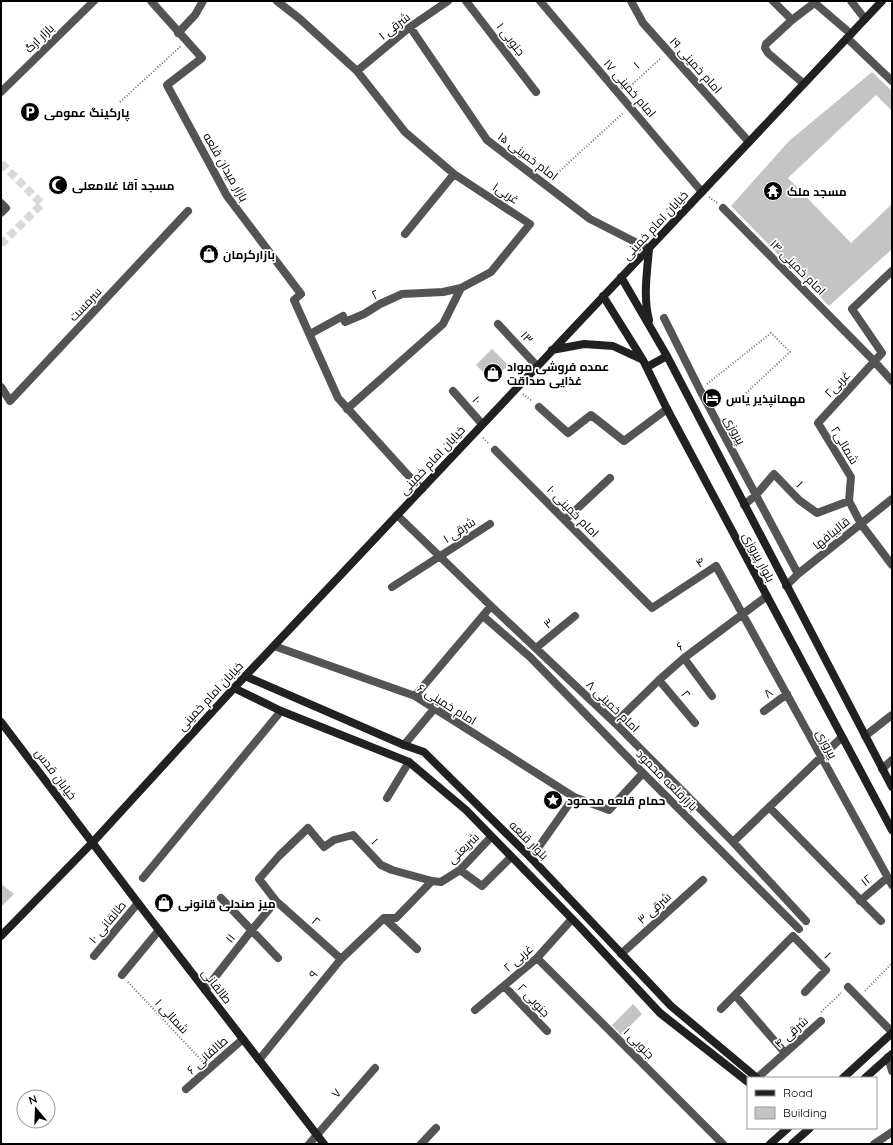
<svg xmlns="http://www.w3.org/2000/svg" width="893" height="1145" font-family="Quicksand,Cairo,sans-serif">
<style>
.building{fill:#c4c4c4}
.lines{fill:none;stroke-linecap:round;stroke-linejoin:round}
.pedestrian-tunnel{stroke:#d9d9d9;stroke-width:8;stroke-dasharray:8 4;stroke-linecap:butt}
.path{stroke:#767676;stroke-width:2;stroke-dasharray:1 2;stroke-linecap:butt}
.pedestrian{stroke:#545454;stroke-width:8}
.minor{stroke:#545454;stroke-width:8}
.secondary{stroke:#212121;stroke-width:8}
.labels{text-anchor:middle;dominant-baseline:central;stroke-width:3.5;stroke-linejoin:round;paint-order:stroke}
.street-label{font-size:12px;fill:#000;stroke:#fff}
.poi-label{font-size:12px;font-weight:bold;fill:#000;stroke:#fff;text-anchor:start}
</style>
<rect width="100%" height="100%" fill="#fff"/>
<path class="building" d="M872,72L892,91V111L876,95L788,178L851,243L892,204V249L829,306L731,206L789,141Z
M492,349L508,365L493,382L476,365Z
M1,884L14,894L1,907Z
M633,1004L642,1014L621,1035L612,1025Z"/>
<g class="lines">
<path class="pedestrian-tunnel" d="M1,163L42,204L1,244"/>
<path class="path" d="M626,90L661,58
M120,102L181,46
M551,179L623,113
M709,197L717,203
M707,384L771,333L790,352L741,398
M523,394L532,401
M483,438L489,444
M128,982L203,1062
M865,991L892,963
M821,1012L841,993"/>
<path class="pedestrian" d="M151,1L202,58L167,85L227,196L301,294L294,300L338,398L406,473L422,489
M1,92L94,1
M1,203L6,208L1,213
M483,616L530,657L643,773L799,929
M574,797L609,810L643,773"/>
<path class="minor" d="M277,1L300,19L357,71L405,132L454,174L530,224L491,272L461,288L443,324L347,409
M466,1L536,92
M540,1L702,192
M631,1L643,23L749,142
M773,1L792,20
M851,1L865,19
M410,27L487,140L590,219L649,249
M178,33L195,15L203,1
M847,38L892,81
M357,71L410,27L448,1
M803,83L768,53L765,48L766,44L792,20L813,4H816L851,34
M723,208L874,361L892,381
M405,234L454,174
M892,271L852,309L882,353L818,423L851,477L849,501L861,524L892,565
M664,318L700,390L798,574
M498,324L537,366
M310,334L343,316L345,322L364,314L380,304L402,294L443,292L461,288
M1,387L10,401L188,211
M453,391L482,424
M539,407L568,433L591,415L624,441L667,409
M495,450L652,608L716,566L892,885
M744,505L756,495L774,474L799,500L817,513L849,501
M397,515L491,606L615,723L733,842L806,921
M565,520L610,478
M786,586L798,574L892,499
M392,587L490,524
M274,646L415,696L574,797L531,858
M536,648L575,616
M684,658L712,696
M659,680L695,723
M415,696L491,606
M764,711L787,694
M615,723L659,680L684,658L767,596
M865,736L892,715
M404,745L434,709
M882,769L892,760
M387,798L409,762
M769,807L881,921
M733,842L842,737
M460,870L482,886L511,857
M143,878L281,711
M221,898L278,958
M860,901L888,877
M384,918L417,949
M621,954L703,880
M94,956L138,903
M537,958L723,1144
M341,959L276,901L259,879L279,856L308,828L324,847L334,840L353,835L381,865L392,870L432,881
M122,975L159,930
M504,986L547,1031
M848,987L892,1032
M205,990L251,931L276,901
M735,995L785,1053
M721,1009L793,936L826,970L805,992
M475,1010L537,958L572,919
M888,1057L892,1071
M259,1060L341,959L384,918H396L432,881L441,882L460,870L491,837
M757,1078L821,1021
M186,1089L243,1039
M309,1144L375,1068
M421,1144L436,1128
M874,1144L892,1132"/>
<path class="secondary" d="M621,277L667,356L892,787
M603,296L643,360L667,409L892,830
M649,320C643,297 647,272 649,249
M552,350L584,344L613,346L643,360
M647,367L667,356
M245,676L404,745L424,752L531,858L671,1006L757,1078
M234,688L281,711L409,762L466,810L580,927L660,1013L748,1082
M1,722L138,903L324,1144
M1,936L93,842L234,688L882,1
M843,1078L892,1033
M865,1078L892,1054
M770,1144L788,1128
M792,1144L810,1128"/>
</g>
<defs>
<symbol id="parking-disc" viewBox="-11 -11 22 22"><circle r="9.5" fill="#000" stroke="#fff"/><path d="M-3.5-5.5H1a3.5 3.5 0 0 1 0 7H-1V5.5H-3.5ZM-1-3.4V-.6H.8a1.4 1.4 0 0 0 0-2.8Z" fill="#fff"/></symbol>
<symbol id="mosque-disc" viewBox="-11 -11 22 22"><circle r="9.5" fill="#000" stroke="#fff"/><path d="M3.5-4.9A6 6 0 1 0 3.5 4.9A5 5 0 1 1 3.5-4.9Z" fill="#fff"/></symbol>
<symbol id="temple-disc" viewBox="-11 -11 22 22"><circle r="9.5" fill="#000" stroke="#fff"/><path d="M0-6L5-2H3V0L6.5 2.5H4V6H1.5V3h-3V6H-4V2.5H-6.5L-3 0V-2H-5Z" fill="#fff"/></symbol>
<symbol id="shop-disc" viewBox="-11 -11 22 22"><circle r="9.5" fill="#000" stroke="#fff"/><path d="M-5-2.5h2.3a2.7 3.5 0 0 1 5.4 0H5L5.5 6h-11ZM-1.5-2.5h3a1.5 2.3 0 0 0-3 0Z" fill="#fff"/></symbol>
<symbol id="hotel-disc" viewBox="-11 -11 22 22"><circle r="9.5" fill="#000" stroke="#fff"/><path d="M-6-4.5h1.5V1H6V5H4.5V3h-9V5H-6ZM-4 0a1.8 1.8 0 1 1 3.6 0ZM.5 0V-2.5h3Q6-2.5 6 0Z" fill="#fff"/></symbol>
<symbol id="sight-disc" viewBox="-11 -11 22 22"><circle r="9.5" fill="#000" stroke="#fff"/><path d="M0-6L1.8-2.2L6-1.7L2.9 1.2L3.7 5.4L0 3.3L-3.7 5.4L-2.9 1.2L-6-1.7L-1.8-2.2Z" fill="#fff"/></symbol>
</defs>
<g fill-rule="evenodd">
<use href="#parking-disc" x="19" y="101" width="22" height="22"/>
<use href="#mosque-disc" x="47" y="174" width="22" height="22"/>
<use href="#temple-disc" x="762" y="180" width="22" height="22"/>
<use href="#shop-disc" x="198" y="243" width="22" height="22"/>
<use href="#shop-disc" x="482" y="362" width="22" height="22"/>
<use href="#hotel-disc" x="701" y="387" width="22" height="22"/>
<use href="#sight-disc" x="542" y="789" width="22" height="22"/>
<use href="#shop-disc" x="153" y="892" width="22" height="22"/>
</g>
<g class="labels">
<g class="street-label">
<text transform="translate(394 26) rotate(-38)">۱ شرقی</text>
<text transform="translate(39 38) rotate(-44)">بازار ارگ</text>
<text transform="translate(511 39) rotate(52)">۱ جنوبی</text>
<text transform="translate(636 65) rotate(-42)">۱</text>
<text transform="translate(696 65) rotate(48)">امام خمینی ۱۹</text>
<text transform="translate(630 88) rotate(49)">امام خمینی ۱۷</text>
<text transform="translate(528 156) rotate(37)">امام خمینی ۱۵</text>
<text transform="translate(226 167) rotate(60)">بازار میدان قلعه</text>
<text transform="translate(506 193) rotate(33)">غربی۱</text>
<text transform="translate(655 225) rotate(-47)">خیابان امام خمینی</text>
<text transform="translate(798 267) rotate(45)">امام خمینی ۱۴</text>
<text transform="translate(375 294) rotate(-28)">۲</text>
<text transform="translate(85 304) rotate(-47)">سرمست</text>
<text transform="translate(527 337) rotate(47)">۱۳</text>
<text transform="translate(837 384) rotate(-47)">غربی۲</text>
<text transform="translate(477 400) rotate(48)">۱۰</text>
<text transform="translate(735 430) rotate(62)">پیروزی</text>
<text transform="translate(845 445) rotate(59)">شمالی۲</text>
<text transform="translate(432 460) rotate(-47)">خیابان امام خمینی</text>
<text transform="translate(800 484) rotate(46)">۱</text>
<text transform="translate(573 511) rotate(45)">امام خمینی ۱۰</text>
<text transform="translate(459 530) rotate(-33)">۱ شرقی</text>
<text transform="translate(831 533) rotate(-39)">قالیبافها</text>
<text transform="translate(759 557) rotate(62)">بلوار پیروزی</text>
<text transform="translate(700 562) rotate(-34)">۴</text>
<text transform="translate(548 623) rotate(-40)">۳</text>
<text transform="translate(680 646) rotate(-39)">۶</text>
<text transform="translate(768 693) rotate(-38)">۸</text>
<text transform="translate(686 694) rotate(51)">۲</text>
<text transform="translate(210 696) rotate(-47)">خیابان امام خمینی</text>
<text transform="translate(447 704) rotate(32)">امام خمینی ۶</text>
<text transform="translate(613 706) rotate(44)">امام خمینی ۸</text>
<text transform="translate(827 744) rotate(62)">پیروزی</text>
<text transform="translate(56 774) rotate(53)">خیابان قدس</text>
<text transform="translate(667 780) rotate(45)">بازارقلعه محمود</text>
<text transform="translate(529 840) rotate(45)">بلوار قلعه</text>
<text transform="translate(375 841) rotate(47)">۱</text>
<text transform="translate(463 848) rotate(-44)">شریعتی</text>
<text transform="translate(866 880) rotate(-39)">۱۲</text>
<text transform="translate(654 908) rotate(-42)">۳ شرقی</text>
<text transform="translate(316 921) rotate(42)">۲</text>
<text transform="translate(107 922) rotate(-50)">طالقانی ۱۰</text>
<text transform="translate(230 938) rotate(-52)">۱۱</text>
<text transform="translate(828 955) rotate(46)">۱</text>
<text transform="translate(518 958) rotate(-41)">۲ غربی</text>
<text transform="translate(313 974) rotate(-51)">۹</text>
<text transform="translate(217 986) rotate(52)">طالقانی</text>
<text transform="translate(534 1000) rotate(47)">۲ جنوبی</text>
<text transform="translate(172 1016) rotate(47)">۱ شمالی</text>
<text transform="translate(791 1032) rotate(-42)">شرقی ۴</text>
<text transform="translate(639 1043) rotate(45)">۱ جنوبی</text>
<text transform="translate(207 1055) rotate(-42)">طالقانی ۶</text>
<text transform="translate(336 1093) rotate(-49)">۷</text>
</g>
<g class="poi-label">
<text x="44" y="112">پارکینگ عمومی</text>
<text x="72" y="185">مسجد آقا غلامعلی</text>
<text x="787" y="191">مسجد ملک</text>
<text x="223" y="254">بازارکرمان</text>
<text x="507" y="366">عمده فروشی مواد<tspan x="507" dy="14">غذایی صداقت</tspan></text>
<text x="726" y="398">مهمانپذیر یاس</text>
<text x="567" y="800">حمام قلعه محمود</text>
<text x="178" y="903">میز صندلی قانونی</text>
</g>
</g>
<rect width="893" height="1145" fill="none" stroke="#000000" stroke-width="4"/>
<rect x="747" y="1077" width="130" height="52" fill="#ffffff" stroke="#999999"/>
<rect x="755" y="1090" width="20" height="6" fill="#212121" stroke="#999999"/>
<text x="783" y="1097" font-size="12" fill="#000000">Road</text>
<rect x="755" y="1107" width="20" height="12" fill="#c4c4c4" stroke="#999999"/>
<text x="783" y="1117" font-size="12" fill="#000000">Building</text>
<g transform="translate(36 1109) rotate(341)"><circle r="19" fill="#ffffff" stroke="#999999"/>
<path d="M0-3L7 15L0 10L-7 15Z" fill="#000000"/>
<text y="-6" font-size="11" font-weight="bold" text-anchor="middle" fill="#000000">N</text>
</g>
</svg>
